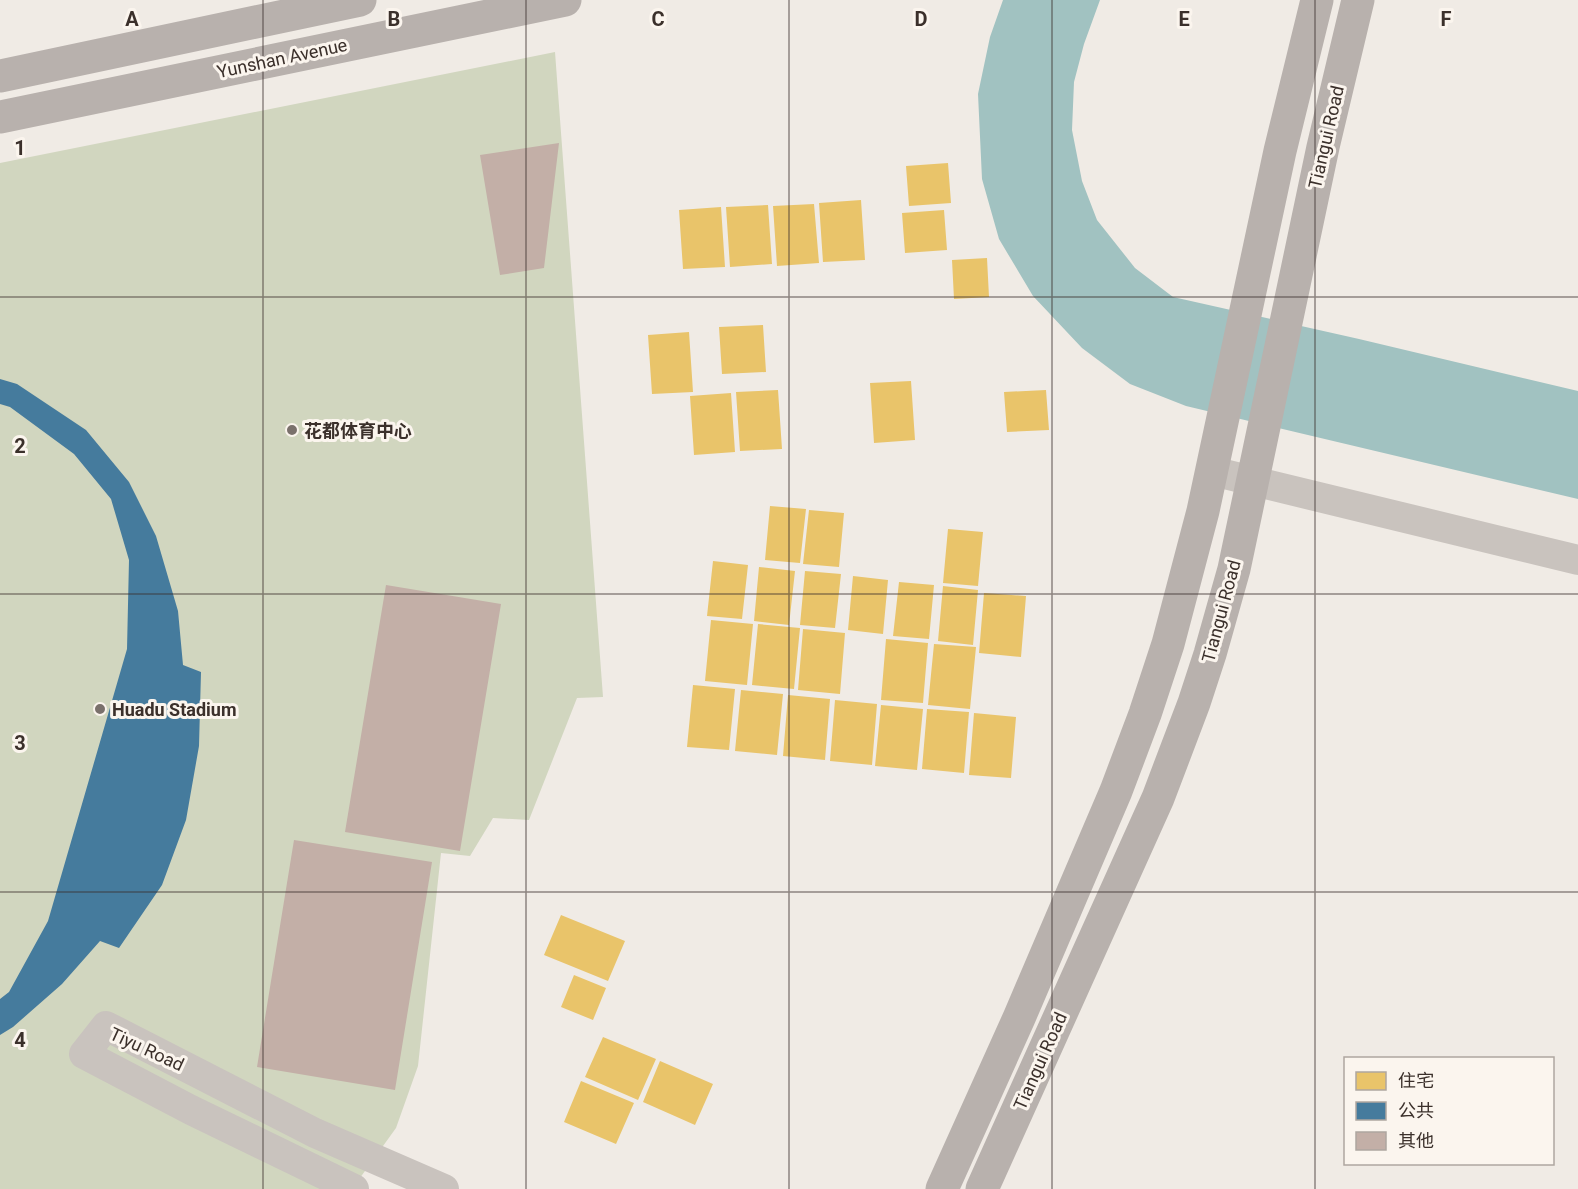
<svg xmlns="http://www.w3.org/2000/svg" width="1578" height="1189" font-family="Roboto,'Noto Sans SC',sans-serif">
<style>
.green{fill:#d1d6bf}
.water{fill:#a1c2c1}
.homes{fill:#e9c46a}
.public{fill:#457b9d}
.building{fill:#c3afa7}
.lines{fill:none;stroke-linecap:round;stroke-linejoin:round}
.minor{stroke:#c9c3be;stroke-width:30}
.major{stroke:#b8b1ad;stroke-width:33}
.grid{fill:none;stroke:#3b302b;stroke-width:1.5;stroke-opacity:0.55}
.poi-dot{fill:#7a716c;stroke:#fbf5ee;stroke-width:2}
.labels{text-anchor:middle;dominant-baseline:central;stroke-width:6;stroke-linejoin:round;paint-order:stroke}
.street-label{font-size:18px;fill:#3b302b;stroke:#fbf5ee}
.poi-label{font-size:18px;font-weight:bold;fill:#3b302b;stroke:#fbf5ee;text-anchor:start}
.grid-label{font-size:20px;text-anchor:middle;font-weight:bold;fill:#3b302b;stroke:#fbf5ee;stroke-width:6;stroke-linejoin:round;paint-order:stroke}
</style>
<rect width="100%" height="100%" fill="#f0ebe5"/>
<path class="green" d="M555,52L603,697L577,698L529,820L493,818L470,856L441,853L418,1066L396,1128L352,1189H0V163Z"/>
<path class="water" d="M1003,0H1100L1084,44L1074,82L1072,130L1082,181L1097,220L1135,268L1173,297L1359,339L1578,391V499L1186,406L1130,384L1082,348L1033,296L999,239L982,179L978,94L990,37Z"/>
<path class="homes" d="M948,163L951,203L909,206L906,166Z
M861,200L865,260L823,262L819,203Z
M814,204L819,263L777,266L773,206Z
M768,205L772,264L730,267L726,207Z
M721,207L725,267L683,269L679,210Z
M944,210L947,250L905,253L902,213Z
M987,258L989,297L954,299L952,260Z
M763,325L766,372L722,374L719,327Z
M689,332L693,392L652,394L648,335Z
M911,381L915,440L874,443L870,383Z
M778,390L782,449L740,451L736,392Z
M1046,390L1049,430L1007,432L1004,392Z
M731,393L735,452L694,455L690,396Z
M770,506L806,509L800,563L765,560Z
M809,510L844,513L839,567L803,564Z
M948,529L983,532L978,586L943,583Z
M713,561L748,565L742,619L707,616Z
M759,567L795,571L789,625L754,621Z
M805,571L841,574L835,628L800,625Z
M853,576L888,580L883,634L848,630Z
M899,582L934,585L929,639L893,636Z
M943,586L978,590L973,645L938,641Z
M984,593L1026,596L1021,657L979,653Z
M711,620L753,624L747,685L705,681Z
M758,624L800,628L794,689L752,685Z
M803,629L845,633L840,694L798,690Z
M886,639L928,643L923,703L881,700Z
M934,644L976,647L970,709L928,705Z
M693,685L735,689L729,750L687,747Z
M741,690L783,694L777,755L735,751Z
M788,695L830,699L825,760L783,756Z
M835,700L877,704L872,765L830,761Z
M881,705L923,709L917,770L875,766Z
M927,709L969,712L964,773L922,769Z
M974,713L1016,717L1011,778L969,775Z
M561,915L625,941L608,981L544,955Z
M574,975L606,988L593,1020L561,1007Z
M603,1037L656,1059L638,1100L585,1077Z
M660,1061L713,1084L695,1125L643,1102Z
M581,1081L634,1103L616,1144L564,1122Z"/>
<path class="public" d="M0,379L17,384L86,430L129,482L156,536L178,611L183,665L201,672L199,746L186,820L162,885L119,948L100,941L62,984L13,1027L0,1035V999L9,992L48,921L127,649L129,560L111,499L74,454L10,407L0,404Z"/>
<path class="building" d="M559,143L544,268L500,275L480,155Z
M386,585L501,604L460,851L345,832Z
M294,840L432,862L395,1090L257,1067Z"/>
<g class="lines">
<path class="minor" d="M1212,471L1578,560
M354,1189L191,1110L84,1054L106,1026L315,1133L444,1189"/>
<path class="major" d="M0,76L360,0
M0,117L565,0
M942,1189L1019,1018L1116,791L1145,714L1168,644L1203,511L1280,151L1317,0
M982,1189L1158,798L1194,703L1210,654L1234,569L1323,147L1358,0"/>
</g>
<path class="grid" d="M263,0V1189M526,0V1189M789,0V1189M1052,0V1189M1315,0V1189M0,297H1578M0,594H1578M0,892H1578"/>
<g class="poi-dot">
<circle cx="292" cy="430" r="6"/>
<circle cx="100" cy="709" r="6"/>
</g>
<g class="labels">
<g class="street-label">
<text transform="translate(282 58) rotate(-12)">Yunshan Avenue</text>
<text transform="translate(1326 137) rotate(-77)">Tiangui Road</text>
<text transform="translate(1221 611) rotate(-75)">Tiangui Road</text>
<text transform="translate(147 1049) rotate(25)">Tiyu Road</text>
<text transform="translate(1040 1061) rotate(-66)">Tiangui Road</text>
</g>
<g class="poi-label">
<text x="304" y="430">花都体育中心</text>
<text x="112" y="709">Huadu Stadium</text>
</g>
</g>
<g class="grid-label">
<text x="132" y="26">A</text>
<text x="394" y="26">B</text>
<text x="658" y="26">C</text>
<text x="921" y="26">D</text>
<text x="1184" y="26">E</text>
<text x="1446" y="26">F</text>
<text x="20" y="155">1</text>
<text x="20" y="453">2</text>
<text x="20" y="750">3</text>
<text x="20" y="1047">4</text>
</g>
<rect x="1344" y="1057" width="210" height="108" fill="#fbf5ee" stroke="#aea6a0" stroke-width="1.5"/>
<rect x="1356" y="1072" width="30" height="18" fill="#e9c46a" stroke="#aea6a0" stroke-width="1.5"/>
<text x="1398" y="1087" font-size="18" fill="#3b302b">住宅</text>
<rect x="1356" y="1102" width="30" height="18" fill="#457b9d" stroke="#aea6a0" stroke-width="1.5"/>
<text x="1398" y="1117" font-size="18" fill="#3b302b">公共</text>
<rect x="1356" y="1132" width="30" height="18" fill="#c3afa7" stroke="#aea6a0" stroke-width="1.5"/>
<text x="1398" y="1147" font-size="18" fill="#3b302b">其他</text>
</svg>
